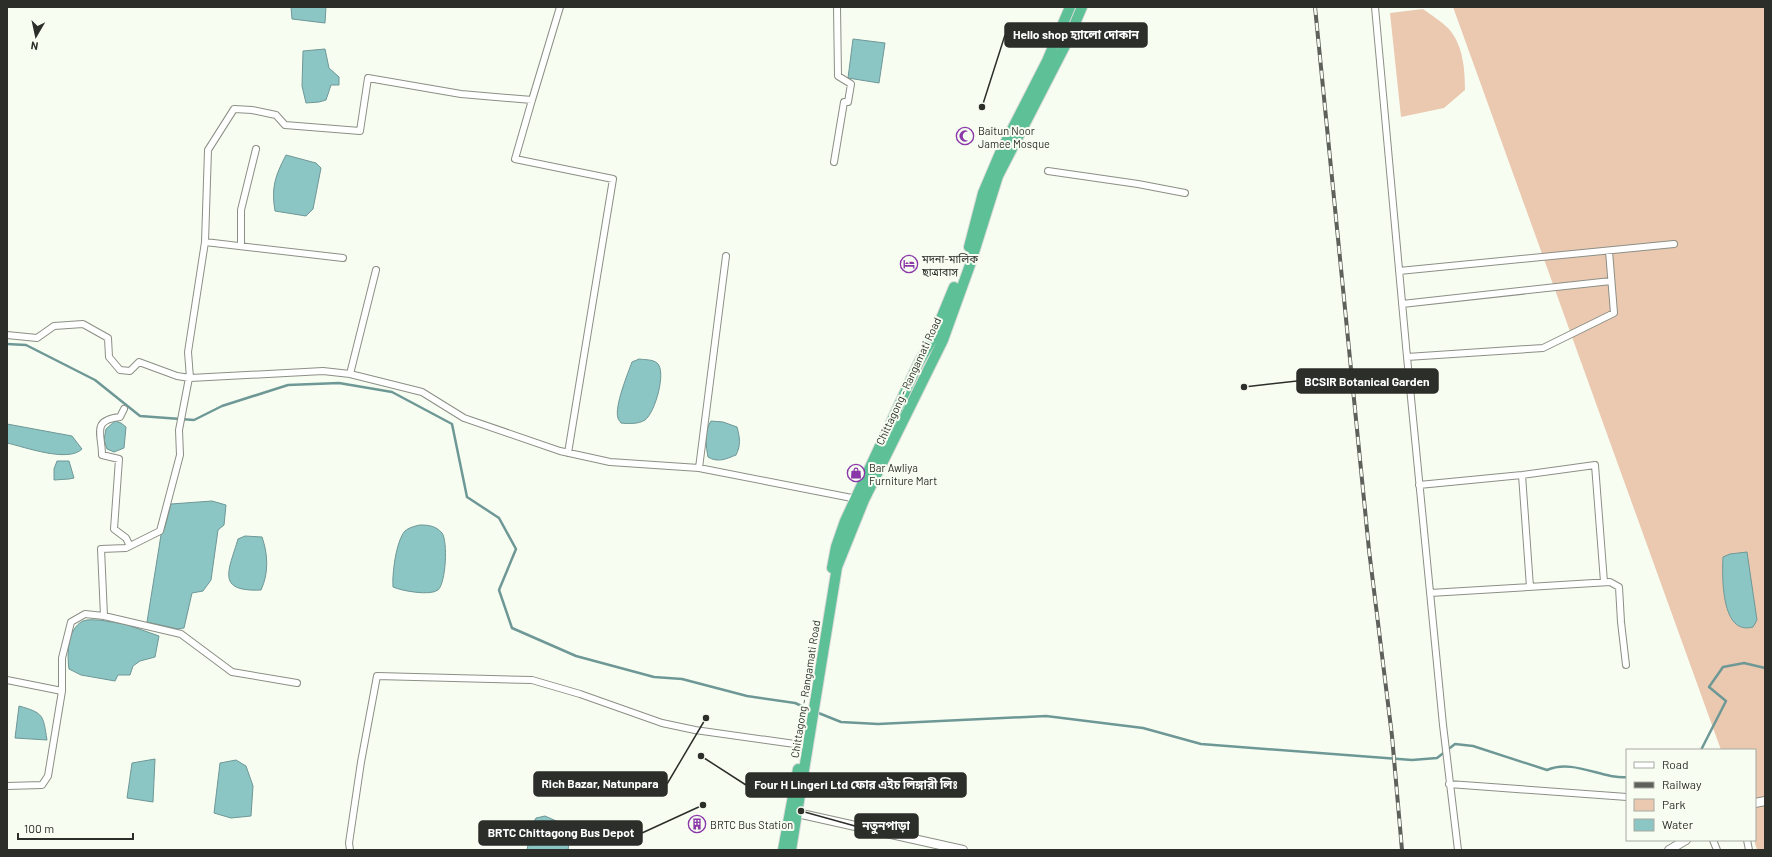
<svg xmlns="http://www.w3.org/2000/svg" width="1772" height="857" font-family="Barlow,'Noto Sans Bengali',sans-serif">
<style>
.green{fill:#ebc9b1}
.water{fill:#8bc5c4;stroke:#6e9896}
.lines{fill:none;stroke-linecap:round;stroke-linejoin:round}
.stream{stroke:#6e9896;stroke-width:2.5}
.minor-casing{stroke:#8b8f85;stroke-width:8}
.tertiary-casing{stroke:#8b8f85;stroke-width:10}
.trunk-casing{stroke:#d9d9d9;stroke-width:12}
.minor{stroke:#fff;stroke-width:6}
.tertiary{stroke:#fff;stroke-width:8}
.trunk{stroke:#5ec096;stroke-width:10}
.rail-casing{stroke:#5e605b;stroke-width:4}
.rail{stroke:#f8fdf2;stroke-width:2.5;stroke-dasharray:8;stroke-linecap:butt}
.labels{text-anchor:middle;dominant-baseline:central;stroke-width:4;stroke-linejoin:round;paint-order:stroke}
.poi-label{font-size:11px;fill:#2c2e2a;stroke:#f8fdf2;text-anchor:start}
.street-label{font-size:11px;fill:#2c2e2a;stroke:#f8fdf2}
.leader{fill:none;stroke:#2c2e2a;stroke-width:1.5}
.callout-dot{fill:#2c2e2a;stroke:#f8fdf2;stroke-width:1.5}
.callout{fill:#2c2e2a;stroke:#2c2e2a;stroke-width:1.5}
.callout-label{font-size:12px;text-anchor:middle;font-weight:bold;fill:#fff}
</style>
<rect width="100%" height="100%" fill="#f8fdf2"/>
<path class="green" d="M1453,7H1765V850H1757L1754,840H1755V750H1721Z
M1423,9C1431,15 1441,21 1448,28C1463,44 1465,69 1465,90L1444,108L1401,117L1390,13Z"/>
<path class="water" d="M291,7H326L325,23L292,19Z
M853,39L885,43L879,83L848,78Z
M325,49L329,68L339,77V85H331L326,100L319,102L306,103L302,86L303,51Z
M286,155L316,163L321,168L313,209L306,216L275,211C271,188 275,176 286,155Z
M639,359C645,360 652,359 657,363C667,371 655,413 645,420C639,424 629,424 621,423C620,421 618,420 618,418C614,407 628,373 632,362Z
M115,421L121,423L126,427L124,448L114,452L107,449L104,440L106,429Z
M711,421L723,422L737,427C740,438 741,445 736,455C726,459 718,463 708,457C706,447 704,431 711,421Z
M7,424L72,436L82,449C68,463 25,447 7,443Z
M57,461H69L74,478L69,479L54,480V469Z
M212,501L226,505L224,525L218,530L211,580L203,591L192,593L184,628L178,629L147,622L161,535L165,527L171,504Z
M420,525C429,525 436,526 442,533C448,541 446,583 438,590C430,596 402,591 393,587C392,574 396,541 405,531C408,528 415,526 420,525Z
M245,536L262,537C268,554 269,573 261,590C215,592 229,570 238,539Z
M1747,552L1757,620L1753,627C1721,636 1722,577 1723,557L1730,554Z
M99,620L125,624L159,636L155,657L140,661L133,666L130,675H118L115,681L81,675L69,669C67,654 67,629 83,621C88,619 94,620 99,620Z
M19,706C44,713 43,715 47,740L15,738Z
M155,759L153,802L127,798L132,763Z
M236,760L246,766L253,786L251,816L231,818L214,813L220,763Z
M545,816L570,827V836L568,850H527L532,825L536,818Z"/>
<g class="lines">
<path class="stream" d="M7,344L26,345L95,380L140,416L194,420L222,406L288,385L339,383L392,392L452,424L467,497L499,518L516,549L499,590L512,628L576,656L654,677L682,679L747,696L795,703L811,710
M816,712L841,722L878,724L1046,716L1143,728L1201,744L1412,760L1437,758L1455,744L1473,746L1547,770C1568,761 1590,772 1611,776C1617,777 1622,778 1627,777
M1701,750L1726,701L1709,687L1723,667L1744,663L1765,668"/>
<defs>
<path id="minor" d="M1375,7L1407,357L1443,725L1458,850
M532,100L515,159L613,179L568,453
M834,162L844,102H848L851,84L838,76L837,7
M1048,171L1138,184L1185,193
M205,242L208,150L234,109L252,110L276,115L285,125L360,131L368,78L461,94L532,100L560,7
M241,246V210L256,149
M376,270L350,374L422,392L464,418L560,451L610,462L699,468L857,499
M1399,271L1674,244
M1402,304L1611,281
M7,335L37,338L54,326L83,324L108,338L109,357L120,370L130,371L139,362L177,376L190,378L323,371L350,374
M1407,357L1543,348L1614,313L1609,251
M190,378L188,352L205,242L343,258
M124,409L120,417C91,420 102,434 102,455L119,459L114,529L126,538L130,546
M699,468L726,256
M1522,475L1530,587
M1419,485L1522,475L1595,465L1604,582
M1430,593L1610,582L1619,587L1621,622L1626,665
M104,616L101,549L126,548L160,531L180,455L179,430L189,378
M7,680L62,691
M1449,784L1627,797
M7,786L42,785L48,776L62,691V658L71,622L85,614L104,616L181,634L232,672L297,683
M1713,840L1717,850
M1747,840L1749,850
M350,850L349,843L361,762L377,676L532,680L580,694L662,723L695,730L809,746"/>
<path id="tertiary" d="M1755,803L1765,801
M797,813L963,850
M1669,850L1686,840"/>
<path id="trunk" d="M969,247L983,193L1000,153L1047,61L1070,7
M832,568L836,547L845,521L919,362L933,338L954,287
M783,850L798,769
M791,850L837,567L864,500L943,340L970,265L998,176L1067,42L1082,7"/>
</defs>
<use href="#minor" class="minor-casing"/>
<use href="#tertiary" class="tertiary-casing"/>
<use href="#trunk" class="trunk-casing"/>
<use href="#minor" class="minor"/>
<use href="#tertiary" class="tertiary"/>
<use href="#trunk" class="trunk"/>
<defs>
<path id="rail" d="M1315,7L1369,550L1392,736L1402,850"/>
</defs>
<use href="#rail" class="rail-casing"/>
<use href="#rail" class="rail"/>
</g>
<defs>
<symbol id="mosque-ring" viewBox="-11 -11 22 22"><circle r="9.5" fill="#f8fdf2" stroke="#8a38a8" stroke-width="1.5"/><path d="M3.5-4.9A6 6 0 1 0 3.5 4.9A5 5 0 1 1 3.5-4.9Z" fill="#8a38a8"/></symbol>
<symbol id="hotel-ring" viewBox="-11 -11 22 22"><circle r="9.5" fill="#f8fdf2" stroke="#8a38a8" stroke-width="1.5"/><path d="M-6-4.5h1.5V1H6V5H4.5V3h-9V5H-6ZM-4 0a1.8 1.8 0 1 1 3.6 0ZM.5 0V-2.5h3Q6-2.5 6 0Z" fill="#8a38a8"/></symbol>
<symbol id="shop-ring" viewBox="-11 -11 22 22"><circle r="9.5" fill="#f8fdf2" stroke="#8a38a8" stroke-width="1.5"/><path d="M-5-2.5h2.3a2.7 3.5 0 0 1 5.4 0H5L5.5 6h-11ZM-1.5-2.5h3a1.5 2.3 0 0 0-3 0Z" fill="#8a38a8"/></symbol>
<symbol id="building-ring" viewBox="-11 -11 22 22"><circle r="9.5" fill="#f8fdf2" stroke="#8a38a8" stroke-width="1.5"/><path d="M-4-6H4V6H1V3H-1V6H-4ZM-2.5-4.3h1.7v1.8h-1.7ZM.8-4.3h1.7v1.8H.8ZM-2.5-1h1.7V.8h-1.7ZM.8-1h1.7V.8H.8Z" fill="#8a38a8"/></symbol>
</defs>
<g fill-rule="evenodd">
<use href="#mosque-ring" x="955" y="126" width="20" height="20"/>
<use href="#hotel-ring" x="899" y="254" width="20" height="20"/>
<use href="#shop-ring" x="846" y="463" width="20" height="20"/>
<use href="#building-ring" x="687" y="814" width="20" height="20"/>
</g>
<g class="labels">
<g class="poi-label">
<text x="978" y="130">Baitun Noor<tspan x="978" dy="13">Jamee Mosque</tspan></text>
<text x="922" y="258">মদনা-মালিক<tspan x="922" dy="13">ছাত্রাবাস</tspan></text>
<text x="869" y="467">Bar Awliya<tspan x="869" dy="13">Furniture Mart</tspan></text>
<text x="710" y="824">BRTC Bus Station</text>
</g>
<g class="street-label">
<text transform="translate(908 381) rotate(-65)">Chittagong - Rangamati Road</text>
<text transform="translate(805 689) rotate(-81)">Chittagong - Rangamati Road</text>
</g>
</g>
<path class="leader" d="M982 107L1005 35M1244 387L1297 381M706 718L667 784M701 756L746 785M801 811L855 826M703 805L642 833"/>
<g class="callout-dot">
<circle cx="982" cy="107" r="4"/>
<circle cx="1244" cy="387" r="4"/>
<circle cx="706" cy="718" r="4"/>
<circle cx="701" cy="756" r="4"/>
<circle cx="801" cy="811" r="4"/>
<circle cx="703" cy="805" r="4"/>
</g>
<g class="callout">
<rect x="1005" y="23" width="142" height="24" rx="4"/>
<rect x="1297" y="369" width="141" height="24" rx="4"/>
<rect x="534" y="772" width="133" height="24" rx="4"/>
<rect x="746" y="773" width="220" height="24" rx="4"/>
<rect x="855" y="814" width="63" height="24" rx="4"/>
<rect x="479" y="821" width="163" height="24" rx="4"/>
</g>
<g class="callout-label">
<text x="1076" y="39">Hello shop হ্যালো দোকান</text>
<text x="1367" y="386">BCSIR Botanical Garden</text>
<text x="600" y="788">Rich Bazar, Natunpara</text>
<text x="856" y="789">Four H Lingeri Ltd ফোর এইচ লিঙ্গারী লিঃ</text>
<text x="886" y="830">নতুনপাড়া</text>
<text x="561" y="837">BRTC Chittagong Bus Depot</text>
</g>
<rect width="1772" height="857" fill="none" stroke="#2c2e2a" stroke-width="16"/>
<rect x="1626" y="749" width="130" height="92" fill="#f8fdf2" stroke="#a6aaa2"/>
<rect x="1634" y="762" width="20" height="6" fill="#ffffff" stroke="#a6aaa2"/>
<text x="1662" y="769" font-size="12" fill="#2c2e2a">Road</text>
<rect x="1634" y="782" width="20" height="6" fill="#5e605b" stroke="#a6aaa2"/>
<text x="1662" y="789" font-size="12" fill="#2c2e2a">Railway</text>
<rect x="1634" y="799" width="20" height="12" fill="#ebc9b1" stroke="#a6aaa2"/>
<text x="1662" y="809" font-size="12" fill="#2c2e2a">Park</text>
<rect x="1634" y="819" width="20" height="12" fill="#8bc5c4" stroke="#a6aaa2"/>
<text x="1662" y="829" font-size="12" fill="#2c2e2a">Water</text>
<g transform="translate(36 36) rotate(189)" stroke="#f8fdf2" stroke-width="3" paint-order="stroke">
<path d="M0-3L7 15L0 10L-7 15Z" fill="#2c2e2a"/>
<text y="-6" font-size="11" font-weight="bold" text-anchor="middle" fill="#2c2e2a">N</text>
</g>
<path d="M18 833v6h115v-6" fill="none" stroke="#2c2e2a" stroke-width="2"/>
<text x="24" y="833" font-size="12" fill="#2c2e2a" stroke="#f8fdf2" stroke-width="3" paint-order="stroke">100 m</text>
</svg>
